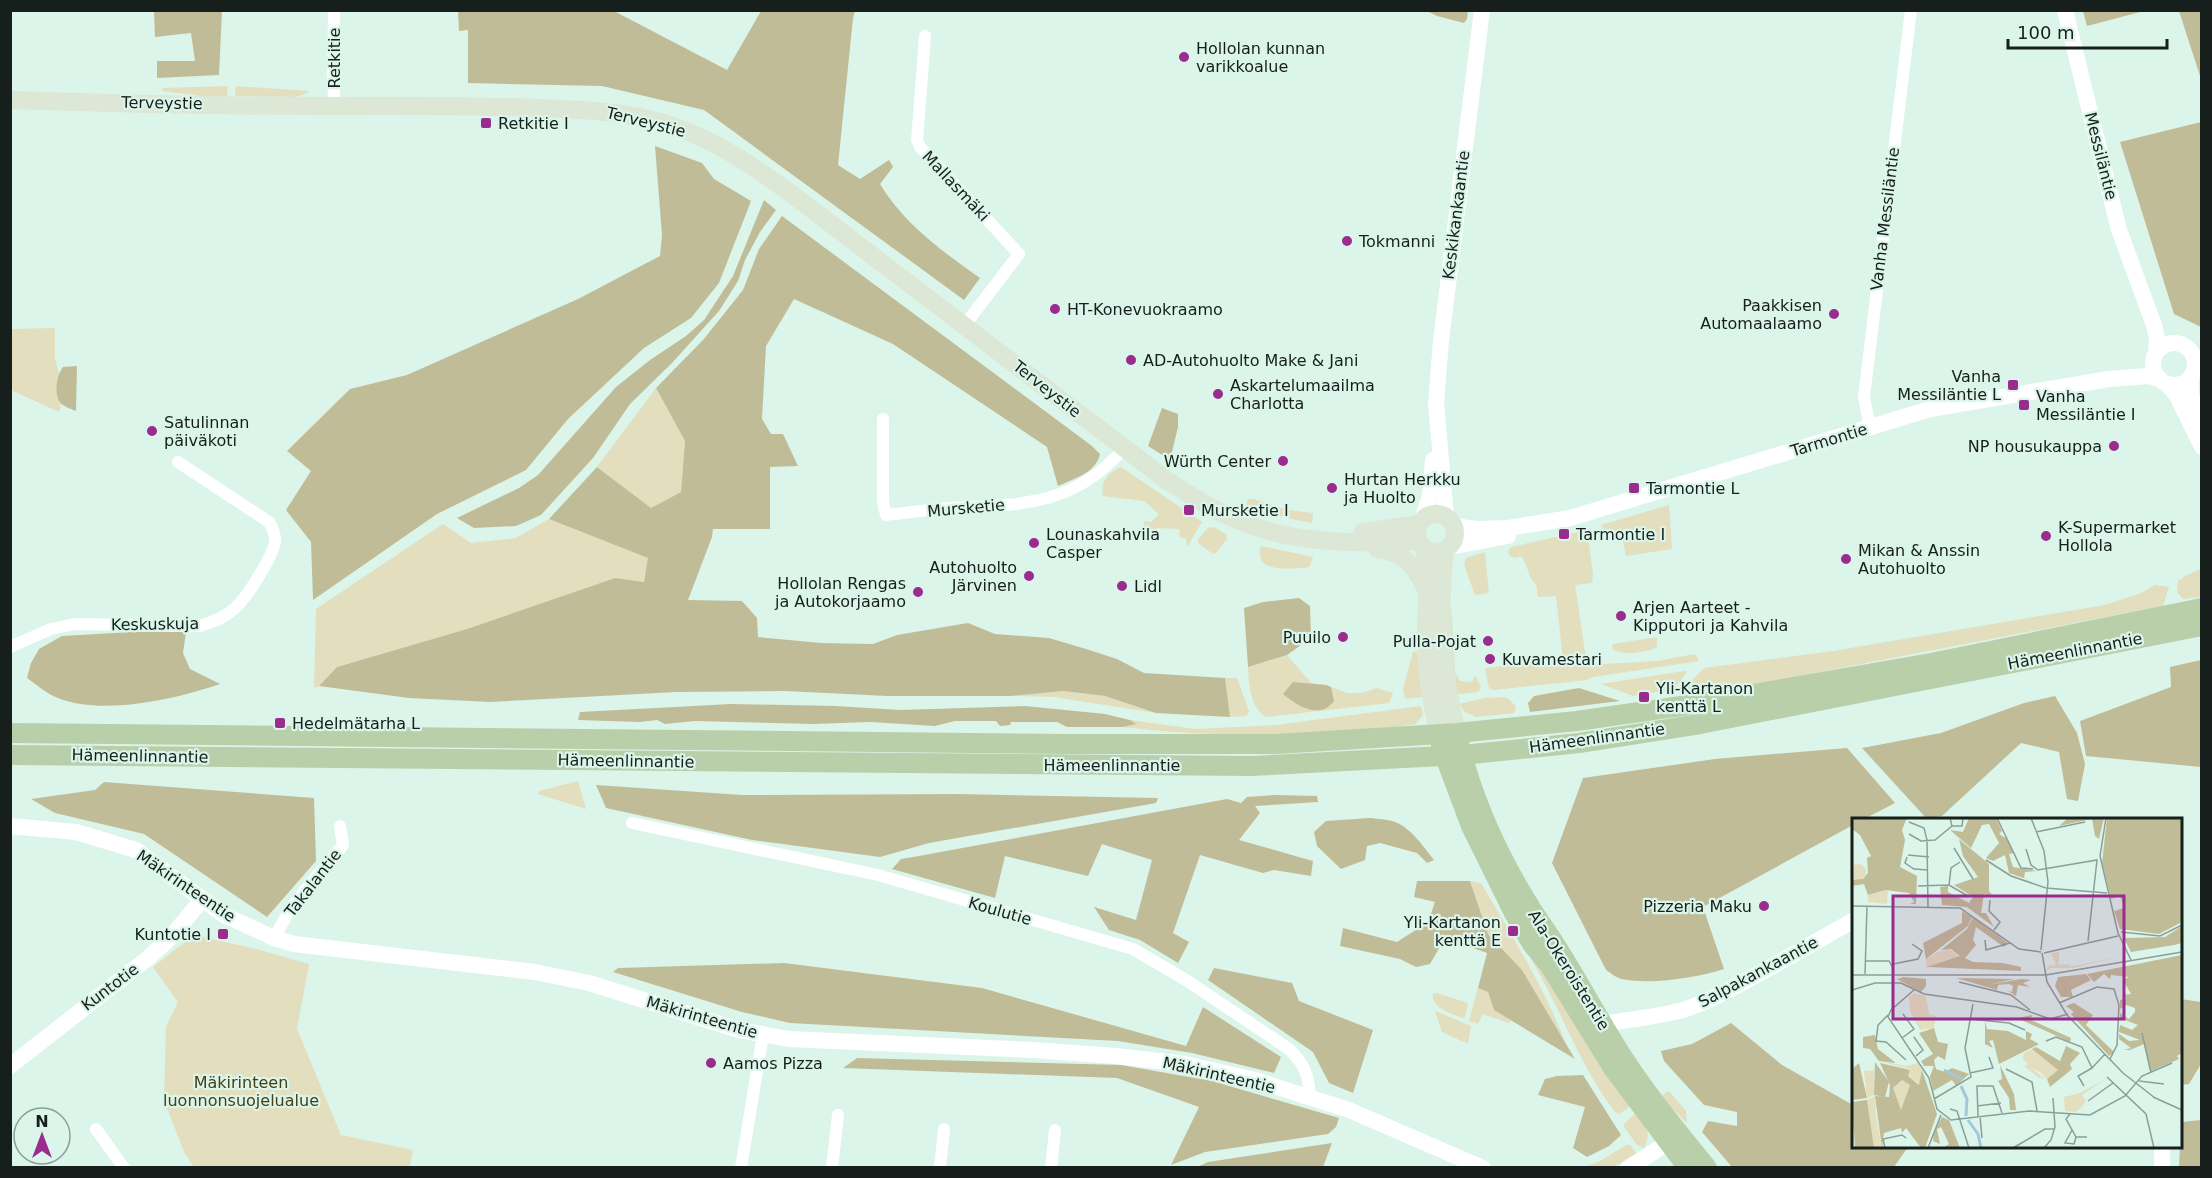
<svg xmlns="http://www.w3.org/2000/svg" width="2212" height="1178" font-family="'DejaVu Sans',sans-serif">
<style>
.green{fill:#e2debe}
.forest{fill:#c1bc98}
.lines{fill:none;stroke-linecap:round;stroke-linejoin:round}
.minor{stroke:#fff;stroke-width:12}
.tertiary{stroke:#fff;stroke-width:16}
.secondary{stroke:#dce7d5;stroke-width:18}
.primary{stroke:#b8cfaa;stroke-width:20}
.poi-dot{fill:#992c8c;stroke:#dbf5ea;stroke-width:2}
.labels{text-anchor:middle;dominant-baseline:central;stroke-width:4.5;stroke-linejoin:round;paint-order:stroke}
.poi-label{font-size:16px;fill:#161f1b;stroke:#dbf5ea;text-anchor:start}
.street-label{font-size:16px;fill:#161f1b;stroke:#dbf5ea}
.park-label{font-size:16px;fill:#474013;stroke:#dbf5ea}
.inset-river{fill:none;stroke:#a2c8dd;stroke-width:3}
.inset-road{fill:none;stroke:#8c9f97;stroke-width:1.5}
.view{fill:#992c8c;fill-opacity:0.15;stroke:#992c8c;stroke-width:3}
.inset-edge{fill:none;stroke:#161f1b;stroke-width:3}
</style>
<rect width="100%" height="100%" fill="#dbf5ea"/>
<path class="green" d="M228,86L227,96H202L162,91L163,88Z
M236,86L308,91V93L295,97L235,96Z
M55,328V359L59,373L57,398L61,404L59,412L11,390V329Z
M656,388L685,441L681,492L651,508L597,467Z
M1121,467L1202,522L1187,547L1186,538H1180L1179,529L1157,528V541H1144V521L1151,522L1159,514L1144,501L1103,496C1100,481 1108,473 1121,467Z
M1248,499H1254L1284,509L1282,517L1246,505Z
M1669,505L1672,549L1626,556L1621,531L1606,533L1601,525Z
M1288,510L1313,513L1312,523L1286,518Z
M549,519L649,558L644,582L615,578L467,629L337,667L319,686L314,688L316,609L443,524L471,543L516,538Z
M1214,527L1226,534L1227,539L1216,553L1213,554L1198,543V539L1208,528Z
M1592,529L1594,534L1588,536L1593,574L1592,583L1575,585L1587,665L1657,661L1695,654L1699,661L1593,677L1587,680L1494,690L1489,688L1485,668L1563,660L1556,596L1538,597L1536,584C1527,577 1529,566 1521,556L1515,558L1510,556L1508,552L1511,547Z
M1261,546L1313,557L1310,566L1306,568C1288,568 1253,574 1261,546Z
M1485,552L1489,593L1475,595L1464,565L1466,558Z
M2201,569V597L2183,599L2177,592L2178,581L2187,575Z
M2155,585L2169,587L2163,606L1721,691L1685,692L1683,690L1704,668L1833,651L2063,612L2104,605L2139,594Z
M1447,605L1451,608L1455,672L1460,681L1472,682L1475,675L1481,687L1478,692L1461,694L1454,692Z
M1657,637V647C1645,653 1623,656 1612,649L1613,644Z
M1417,651L1422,697L1405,699L1403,689L1413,652Z
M1287,655L1311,683L1326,685L1347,693H1362L1377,688L1393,693L1389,703L1266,717C1250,708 1249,684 1248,667Z
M1684,671L1687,672L1674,689L1633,696L1601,684Z
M1225,678H1237L1249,711L1246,716L1230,717Z
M1064,691L1105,696L1156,713L1054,697L1011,696Z
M1506,697L1516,706L1514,713L1476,717L1465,712L1459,704L1485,698Z
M1421,706L1423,715L1416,724C1323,738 1217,738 1123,727L1135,724L1130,720L1195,729L1276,725Z
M578,781L586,809L538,794L539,791Z
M1470,881L1481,883C1512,936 1544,987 1566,1044L1522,970L1488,934Z
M194,935L256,949L309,964L297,1029L341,1135L413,1150L410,1167H194L185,1154L164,1101L166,1027L178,1002L153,967Z
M1533,958L1539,965L1631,1106L1619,1114L1615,1112C1579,1065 1561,1009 1531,959Z
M1478,988L1488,992L1494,1010L1511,1020L1509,1023L1483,1014L1478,1024L1469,1021Z
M1437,993L1468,1003L1465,1017L1462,1018C1451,1013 1431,1008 1433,994Z
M1435,1011L1471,1026L1468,1044L1442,1032Z
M1669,1091L1686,1111L1687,1123L1660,1097Z
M1637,1112C1646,1126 1652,1132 1644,1148L1637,1145L1624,1127V1124Z
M1626,1145H1630L1638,1155L1612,1167L1581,1168L1600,1161Z"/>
<path class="forest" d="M154,11H222L219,75L157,78V61H195L191,33L155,37Z
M458,11H614L727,70L761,11H855L853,18L838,165L860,179L889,160L893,167L880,184C903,223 943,252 980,278L964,300L704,110L602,86L468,83V30L459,31Z
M1427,11H1468L1467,19L1464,23L1437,16Z
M2083,11V10L2144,11L2087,26Z
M2179,11H2201V79Z
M2201,122H2202L2201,327L2174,314L2120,142Z
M655,146L702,163L714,179L751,201L719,283L691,318L644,348L568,419L526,470L437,514L313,600L311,542L286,510L311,471L287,451L350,389L407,375L578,299L660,256L662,235Z
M764,200L776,210L760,232L745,260L738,281L719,311L672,363L630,404L593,458L541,515L516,526L474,528L457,518L519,488L538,475L616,387L650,360L686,336L704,320L733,276Z
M782,216L1092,446L1100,454C1096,473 1073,479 1058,486L1047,447L893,344L794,299L766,346L762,419L771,434H783L798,466L770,467V529H713L712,537L688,600L742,601L757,618L758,637L821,643L873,644L897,635L968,623L995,634L1049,638L1086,649L1117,659L1144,673L1225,678L1230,717L1156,713L1105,696L1064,691L1011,696H887L785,691L676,692L490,702L409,698L319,686L337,667L467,629L615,578L644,582L648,558L549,519L597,467L651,508L681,492L685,441L656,388L703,340L743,290L759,249Z
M77,366L76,411C71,409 62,406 59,401C54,393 57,374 63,367Z
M1162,408L1178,414V427L1170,460L1148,446Z
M1299,598L1310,606L1311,638L1287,655L1248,667L1244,608L1263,602Z
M132,632H186L183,653L190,669L220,684C176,699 103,716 58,698C47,694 37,685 27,678L31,663L39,649L62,636Z
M2201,660V767L2086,756L2080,721L2171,687L2170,667Z
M1293,682L1326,685L1331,687L1334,701C1320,720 1297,706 1283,694Z
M1579,688L1620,701L1530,712L1528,703L1534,696Z
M2055,696L2077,733L2085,764L2078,801L2067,799L2059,752L2021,743L1942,816L1927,819L1862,748L1941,733L2024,703Z
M731,704L835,706L901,710L1025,706L1105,714L1130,720L1136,724L1123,727H1067L1057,722H1011L1010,725L1000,726L996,721H955L935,726L870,722L813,724L695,721L665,724L657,720L640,722L578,720L580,712Z
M1847,748L1895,803L1864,819L1854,820L1853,825L1703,907L1724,969C1696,978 1651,985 1622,979C1616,978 1611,973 1606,970L1552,863L1583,778L1715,759Z
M104,782L314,798L316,861L267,917L144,834L55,813L31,799L95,790Z
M596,785L742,795L959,794L1158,798L1156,803L929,843L880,857L752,840L606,808Z
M1274,795L1317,796L1318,802L1255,806L1260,813L1239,840L1313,861L1311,876L1274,870L1263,873L1200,855L1173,933L1189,942L1178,963L1140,940L1109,930L1094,907L1136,920L1152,860L1102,844L1088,876L1005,856L995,898L892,869L901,859L919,856L1227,799L1241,803L1247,797Z
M1370,818C1378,819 1387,819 1395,822C1411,828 1424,847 1434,860L1427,863L1417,853L1380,843L1367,846L1365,860L1341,869L1317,846L1314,832L1326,821Z
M1417,881H1470L1488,934L1522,970L1575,1059L1494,1010L1488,992L1478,988L1487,953L1445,938L1430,964L1416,967L1400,959L1340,946L1343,928L1397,942L1428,922L1435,902L1414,897Z
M784,963L982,988L1186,1046L1203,1007L1281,1057L1274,1073L1192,1053L1118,1041L790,1023L742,1012L613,972L618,968Z
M1214,968L1292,983L1299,1001L1373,1030L1353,1093L1329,1083L1313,1052L1208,980Z
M2181,999L2201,1002V1064L2189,1084L2181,1085Z
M1731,1023L1782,1065L1853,1105L1854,1146L1908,1147L1894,1167H1732L1702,1132L1708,1121L1737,1126V1112L1704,1105L1664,1061L1661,1051L1692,1044Z
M857,1058L1121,1065L1212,1081L1339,1118L1336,1127L1328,1134L1205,1152L1171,1165L1199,1107L1117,1078L843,1068Z
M1583,1075L1621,1135L1609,1146L1587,1157L1573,1148L1585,1107L1538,1095L1545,1079L1557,1076Z
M2201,1120V1167H2179L2181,1122Z
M1332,1143L1323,1167H1197L1208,1162Z"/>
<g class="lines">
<path class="minor" d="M334,10L333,83L335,106
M925,36L917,140L920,147L1019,254L964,326
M883,419V502L886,515C908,513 929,509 951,508C1020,505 1075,506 1124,448
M1870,428L1864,397L1911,10
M10,647L51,629L75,624L200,626C213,622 224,618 234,609C246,599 275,554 275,540C275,533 272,527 269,522L178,462
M632,823L878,875L1133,949L1186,980L1289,1049C1305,1065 1309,1075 1310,1098
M274,938L292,906L343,845L340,826
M96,1129L124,1168
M741,1168L763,1035
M832,1168L838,1115
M940,1168L944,1129
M1051,1168L1055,1130"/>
<path class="tertiary" d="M2065,10L2119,230L2154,325L2157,339L2156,352
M2153 364a21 21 0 1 1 42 0a21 21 0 1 1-42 0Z
M2192,374C2188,392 2193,405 2201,421
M2166,383L2176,394L2202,447
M1446,517L1436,403L1441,341L1482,10
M1422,520L1430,496L1433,460
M1454,526L1477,529L1508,528L1570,518L1930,409L2109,379L2148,376L2160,379
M1450,547L1508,536
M10,826L76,832L136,850L224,915L274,938L294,944L535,972L589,983L739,1030L789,1039L1033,1050L1116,1056L1185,1064L1255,1080L1349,1110L1483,1168
M1591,1028C1622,1018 1655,1019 1686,1009C1708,1002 1729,990 1749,979C1784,960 1819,940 1854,920
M10,1066L147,959L169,939L202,900
M1628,1168L1679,1136
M2162,1168V1146"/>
<path class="secondary" d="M10,100C119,104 229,106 337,106C397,105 455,106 514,107C566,109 618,109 667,124C716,140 753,166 793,195L1169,482C1198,500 1226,518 1259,528C1306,544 1368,544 1418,541
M1417 533a19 19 0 1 1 38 0a19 19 0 1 1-38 0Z
M1363,532L1419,524
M1377,549C1405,552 1416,567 1427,592
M1424,549C1431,579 1425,611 1426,642C1427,672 1431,704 1439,734
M1445,550C1438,614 1442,671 1457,733"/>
<path class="primary" d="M10,733L1070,744H1276L1457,733L1577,721L1702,703L1931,663L2202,608
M1459,743C1473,800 1498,855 1529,905C1537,919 1548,932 1556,946C1579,982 1599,1020 1622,1056C1647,1095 1678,1132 1707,1168
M1441,746L1471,826L1514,913L1532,944L1550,966L1613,1068L1688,1168
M10,755L1251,766L1462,755L1579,743L1700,724L2202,626"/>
</g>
<g class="poi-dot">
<circle cx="1184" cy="57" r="6"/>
<rect x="480" y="117" width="12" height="12" rx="3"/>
<circle cx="1347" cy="241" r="6"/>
<circle cx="1055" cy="309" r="6"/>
<circle cx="1834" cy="314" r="6"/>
<circle cx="1131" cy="360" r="6"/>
<rect x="2007" y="379" width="12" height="12" rx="3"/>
<circle cx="1218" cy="394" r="6"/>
<rect x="2018" y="399" width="12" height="12" rx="3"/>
<circle cx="152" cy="431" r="6"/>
<circle cx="2114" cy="446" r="6"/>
<circle cx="1283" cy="461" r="6"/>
<circle cx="1332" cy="488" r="6"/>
<rect x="1628" y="482" width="12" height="12" rx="3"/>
<rect x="1183" y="504" width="12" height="12" rx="3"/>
<rect x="1558" y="528" width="12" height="12" rx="3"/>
<circle cx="2046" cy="536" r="6"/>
<circle cx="1034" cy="543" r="6"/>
<circle cx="1846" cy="559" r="6"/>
<circle cx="1029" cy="576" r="6"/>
<circle cx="1122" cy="586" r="6"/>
<circle cx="918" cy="592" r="6"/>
<circle cx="1621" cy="616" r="6"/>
<circle cx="1343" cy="637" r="6"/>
<circle cx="1488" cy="641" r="6"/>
<circle cx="1490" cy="659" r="6"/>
<rect x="1638" y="691" width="12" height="12" rx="3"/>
<rect x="274" y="717" width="12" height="12" rx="3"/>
<circle cx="1764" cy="906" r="6"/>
<rect x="1507" y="925" width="12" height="12" rx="3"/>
<rect x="217" y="928" width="12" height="12" rx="3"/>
<circle cx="711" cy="1063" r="6"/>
</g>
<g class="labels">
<g class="poi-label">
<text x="1196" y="48">Hollolan kunnan<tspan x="1196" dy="18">varikkoalue</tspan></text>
<text x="498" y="123">Retkitie I</text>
<text x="1359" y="241">Tokmanni</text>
<text x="1822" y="305" text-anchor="end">Paakkisen<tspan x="1822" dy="18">Automaalaamo</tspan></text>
<text x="1067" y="309">HT-Konevuokraamo</text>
<text x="1143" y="360">AD-Autohuolto Make &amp; Jani</text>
<text x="2001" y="376" text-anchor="end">Vanha<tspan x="2001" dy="18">Messiläntie L</tspan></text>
<text x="1230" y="385">Askartelumaailma<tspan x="1230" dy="18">Charlotta</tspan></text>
<text x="2036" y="396">Vanha<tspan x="2036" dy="18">Messiläntie I</tspan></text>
<text x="164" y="422">Satulinnan<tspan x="164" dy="18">päiväkoti</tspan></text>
<text x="2102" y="446" text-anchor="end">NP housukauppa</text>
<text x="1271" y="461" text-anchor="end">Würth Center</text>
<text x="1344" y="479">Hurtan Herkku<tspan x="1344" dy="18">ja Huolto</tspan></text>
<text x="1646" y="488">Tarmontie L</text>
<text x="1201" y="510">Mursketie I</text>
<text x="2058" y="527">K-Supermarket<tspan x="2058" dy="18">Hollola</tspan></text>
<text x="1046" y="534">Lounaskahvila<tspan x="1046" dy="18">Casper</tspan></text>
<text x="1576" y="534">Tarmontie I</text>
<text x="1858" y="550">Mikan &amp; Anssin<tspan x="1858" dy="18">Autohuolto</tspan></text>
<text x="1017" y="567" text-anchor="end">Autohuolto<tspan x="1017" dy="18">Järvinen</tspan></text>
<text x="906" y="583" text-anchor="end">Hollolan Rengas<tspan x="906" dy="18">ja Autokorjaamo</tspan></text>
<text x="1134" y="586">Lidl</text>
<text x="1633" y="607">Arjen Aarteet -<tspan x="1633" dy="18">Kipputori ja Kahvila</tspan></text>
<text x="1331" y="637" text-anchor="end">Puuilo</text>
<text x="1476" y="641" text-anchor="end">Pulla-Pojat</text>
<text x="1502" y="659">Kuvamestari</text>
<text x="1656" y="688">Yli-Kartanon<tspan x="1656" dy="18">kenttä L</tspan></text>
<text x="292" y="723">Hedelmätarha L</text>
<text x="1752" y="906" text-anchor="end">Pizzeria Maku</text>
<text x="1501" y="922" text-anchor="end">Yli-Kartanon<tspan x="1501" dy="18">kenttä E</tspan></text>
<text x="211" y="934" text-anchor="end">Kuntotie I</text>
<text x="723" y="1063">Aamos Pizza</text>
</g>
<g class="street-label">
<text transform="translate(334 58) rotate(-90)">Retkitie</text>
<text transform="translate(162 103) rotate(1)">Terveystie</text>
<text transform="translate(646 122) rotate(14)">Terveystie</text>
<text transform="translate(2101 156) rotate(76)">Messiläntie</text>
<text transform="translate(956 186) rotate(47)">Mallasmäki</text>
<text transform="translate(1456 215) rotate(-83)">Keskikankaantie</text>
<text transform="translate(1885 219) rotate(-83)">Vanha Messiläntie</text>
<text transform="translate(1047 389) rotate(38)">Terveystie</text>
<text transform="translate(1829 440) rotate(-17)">Tarmontie</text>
<text transform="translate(966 508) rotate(-5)">Mursketie</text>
<text transform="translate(155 624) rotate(-1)">Keskuskuja</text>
<text transform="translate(2075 651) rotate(-11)">Hämeenlinnantie</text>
<text transform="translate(1597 738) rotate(-8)">Hämeenlinnantie</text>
<text transform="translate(140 756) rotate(1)">Hämeenlinnantie</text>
<text transform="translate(626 761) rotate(1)">Hämeenlinnantie</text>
<text x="1112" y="765">Hämeenlinnantie</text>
<text transform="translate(313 883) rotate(-52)">Takalantie</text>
<text transform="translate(186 886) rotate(34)">Mäkirinteentie</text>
<text transform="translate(1000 911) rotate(16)">Koulutie</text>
<text transform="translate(1569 970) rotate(58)">Ala-Okeroistentie</text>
<text transform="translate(1758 972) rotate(-28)">Salpakankaantie</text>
<text transform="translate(110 987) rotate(-37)">Kuntotie</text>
<text transform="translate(702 1017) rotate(16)">Mäkirinteentie</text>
<text transform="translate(1219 1075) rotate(13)">Mäkirinteentie</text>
</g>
<g class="park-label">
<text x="241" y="1082">Mäkirinteen<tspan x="241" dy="18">luonnonsuojelualue</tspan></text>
</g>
</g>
<g transform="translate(1852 818)">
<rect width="330" height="330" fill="#dbf5ea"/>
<path d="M-2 54a8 8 0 1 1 16 0a8 8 0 1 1-16 0ZM36,72L35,86L16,84V77ZM99,132L108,139L74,150V141L88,133ZM207,134V147L218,146L217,149L267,139L221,150H198L195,153L196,148L204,147L199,135ZM62,175L74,178L77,196L84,198L82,210L68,212L58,193L57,179ZM180,231L206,252L195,261L188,254L179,250L193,261L187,260L172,248L176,246L171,241L172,235ZM27,243L54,248L66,245L70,252L69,267L56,258L58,251ZM22,252V277L15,280L12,253ZM255,260L230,277L234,283L229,290L223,294L213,293L212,279L228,275ZM50,262L58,267L52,290L47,292L41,270ZM23,278L24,299L30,330H22L17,297L15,282Z" fill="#e2debe"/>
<path d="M0,0H60L54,2L50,12L53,22L48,49L65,58L64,86H58L62,84L57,75L34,72L16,77L12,66L0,68V62L11,61L16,55L15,40L19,38L8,17L0,11ZM117,0H144L150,13L147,16L154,20L162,35L157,36L161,49L185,53L173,54L172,60L180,63L157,55L153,37L141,43L134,40L147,25L137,6L130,7L119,30L98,12L111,14ZM216,0H252L247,21L243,18L240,1L207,8ZM255,0H330V104L307,116L268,111L262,93L272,90L268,78L259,81L250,45ZM107,21L137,46V73L142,79L132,76L129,95H134L142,109L115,89L90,87L88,69L96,68V74L117,85L121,79L102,67L126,59L111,38ZM110,93L120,99L116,108L74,141L71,125L110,105ZM121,99L156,125L152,129L124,109L121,122L124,127L113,140L121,144L151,145L169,149V153L75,149L108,138L99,131L89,132L115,111ZM330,108V125L322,127L279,134L272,120L313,119ZM330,137V235L325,238L327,241L299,253L292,226L278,232H272L279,230L267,221V216L277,223L288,222L267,214L268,207L280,212L286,207L268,200V195L277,201L283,194V190L274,187L268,191V182L274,181L271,177L279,176L271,162L277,159L259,157L258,161L252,156L242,164L235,156ZM234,156L239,162L219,172L221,179H209L203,168L206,159ZM52,159L74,161V168L69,174L45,161ZM104,160L162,161L136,167L169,161L179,162L171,165L178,169L166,167L164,178L155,172L160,174L161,168L157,166L146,167L145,172ZM222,185L241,197L234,207L262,234L257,238L219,196L222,194L214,188ZM180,197L179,202L219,220L218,224L165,200ZM133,203L135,211L156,213L174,222V213L180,216L178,221L187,226L147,246L141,222L137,223L141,230L133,226ZM82,210L86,224L96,226L93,242L86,238L82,242L84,251L93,254L100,250L117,256L104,268L100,262L81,273L78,258L82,248H72L69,243L81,236L67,215ZM23,217L26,231L44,245L27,243L18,231L11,230V219ZM214,228L228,235L218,246L220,251L198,269L195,261L206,252L180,231L184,229L208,243ZM23,244L37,264L33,279L22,277ZM7,245L15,280L0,282V251ZM28,245L58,252L56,258L67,267L70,252L85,296L79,313L82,314L90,299L97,302L108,330H91L97,326L89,309L85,311L88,326L81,323L82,314L79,313L73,330H69L54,310L50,315L49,310L32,315L30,330L23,278L37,279L38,267ZM50,262L58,267L49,292L41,270ZM148,247L162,276L164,292H158L157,280L146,263L150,261ZM15,282L22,330H3L0,284Z" fill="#c1bc98" fill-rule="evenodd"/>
<path class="inset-river" d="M92,252L110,261M109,268L115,281L114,298M116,302L126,316L129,330"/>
<path class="inset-road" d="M145,0L169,50L181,51M179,0L192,33L196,64L189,132M254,0L248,38L266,115M57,4L72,10L75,22L76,89M100,8H110L111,0M184,14L233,4M57,16L69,23L83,22L100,8L98,0M102,30L121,61M174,31L179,47L186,52L245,42L236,123M56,37L77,39M55,39L53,45L62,51L76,52M134,42L159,58L194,70L255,75M97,67L99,50L108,44M66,68L97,67L116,78M138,82L137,93L148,104L142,112M0,88L108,90L167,131L189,134M269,114L308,118L330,107M266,115L279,142M133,122L134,132L158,125M190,135L195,164L215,197L271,255L303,280M192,135L266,118M13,143H37L42,152M41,146L66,141L70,133L60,126M13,156L15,88M0,157H194L330,134M107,164L159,177L178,192M0,172L23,165H49L72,176L165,189L198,201L216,196M62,172L39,192L36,199L77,260L85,291L99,302L177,293L238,297L273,278L290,258L320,245M207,185L245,169L262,171L267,187L265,227L258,241M36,197L26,207L24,223L34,224L54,242M118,201L157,205L173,212M290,215L299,255M62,219L71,232L64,238M50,220L62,211L51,196M194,223L204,219L230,229L240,250L253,236M154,251L180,264L185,293M118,255L141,250L137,239M255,259L294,296L302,330M287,263L312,266M232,268L226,258L240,250M301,279L330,292M82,281L119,259L113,230L121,186M236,283L261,265M125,288L149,285M98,291L105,293L117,330M218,296L214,301L224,319H235M126,298L125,268H141L150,295M128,298L130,320M220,312L213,325L222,326L224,319M33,330L31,321L50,317L54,320M76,330L89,297M161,330L193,311H202M192,330L199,322L203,309L201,280"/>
<path class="view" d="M41,78H272V201H41Z"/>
<rect width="330" height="330" class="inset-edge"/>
</g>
<rect width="2212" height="1178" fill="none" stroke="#161f1b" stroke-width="24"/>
<g transform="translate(42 1136)"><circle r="28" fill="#dbf5ea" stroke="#8c9f97" stroke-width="1.5"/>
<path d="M0-4.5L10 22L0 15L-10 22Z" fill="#992c8c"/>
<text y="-9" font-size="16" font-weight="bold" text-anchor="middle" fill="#161f1b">N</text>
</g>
<path d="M2008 39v9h159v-9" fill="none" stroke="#161f1b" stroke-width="3"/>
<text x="2017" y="39" font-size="18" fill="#161f1b" stroke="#dbf5ea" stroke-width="4.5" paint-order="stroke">100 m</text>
</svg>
